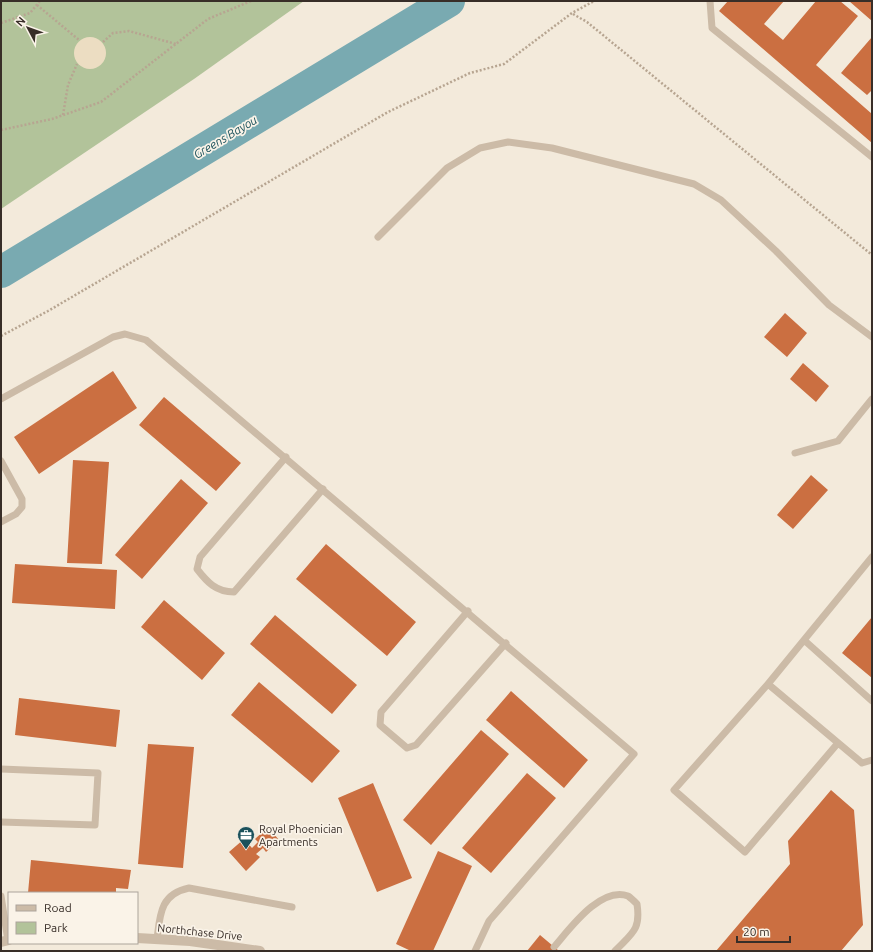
<svg xmlns="http://www.w3.org/2000/svg" width="873" height="952" font-family="Ubuntu,sans-serif">
<style>
.green{fill:#b2c39a}
.plaza{fill:#ecddc2}
.lines{fill:none;stroke-linecap:round;stroke-linejoin:round}
.river{stroke:#79aab1;stroke-width:32}
.building{fill:#cb6f41}
.path{stroke:#b7a591;stroke-width:2.5;stroke-dasharray:2 2;stroke-linecap:butt}
.service{stroke:#ccbba7;stroke-width:7}
.tertiary{stroke:#ccbba7;stroke-width:10}
.labels{text-anchor:middle;dominant-baseline:central;stroke-width:3.5;stroke-linejoin:round;paint-order:stroke}
.poi-label{font-size:11px;fill:#382e28;stroke:#faf3e8;text-anchor:start}
.street-label{font-size:11px;fill:#382e28;stroke:#faf3e8}
.water-label{font-size:12px;font-style:italic;fill:#1b515b;stroke:#faf3e8}
</style>
<rect width="100%" height="100%" fill="#f3eadb"/>
<path class="green" d="M1,1H304L194,79L1,209Z"/>
<path class="plaza" d="M74 53a16 16 0 1 1 32 0a16 16 0 1 1-32 0Z"/>
<g class="lines">
<path class="river" d="M1,272L449,1"/>
</g>
<path class="building" d="M728,1H784L764,24L783,40L816,1H840L858,16L816,65L872,114V143L719,11Z
M849,1H872V21Z
M872,37V90L867,95L841,73Z
M785,313L807,333L787,357L764,337Z
M803,363L829,386L816,402L790,379Z
M113,371L137,408L39,474L14,437Z
M164,397L241,463L216,491L139,425Z
M73,460L109,462L102,564L67,563Z
M811,475L828,490L793,529L777,515Z
M181,479L208,503L142,579L115,555Z
M326,544L416,622L387,656L296,579Z
M15,564L117,570L115,609L12,603Z
M164,600L225,653L202,680L141,627Z
M275,615L357,685L332,714L250,644Z
M872,617V678L842,653Z
M259,682L340,751L312,783L231,715Z
M511,691L588,760L564,788L486,720Z
M19,698L120,710L116,747L15,735Z
M481,730L509,754L431,845L403,820Z
M148,744L194,747L183,868L138,864Z
M527,773L556,798L491,873L462,848Z
M373,783L412,878L377,892L338,798Z
M831,790L854,810L863,925L841,951H716L790,864L788,841Z
M268,827L279,840L266,852L263,848L256,854L260,857L246,871L229,852L244,839L252,848L258,842L255,839Z
M438,851L472,866L433,951H411L396,944Z
M31,860L131,870L128,889L116,888V893H28Z
M540,935L559,951H527Z"/>
<g class="lines">
<path class="path" d="M37,5L79,40
M573,14L587,22L872,255
M1,23L30,13L40,1
M103,42L113,33L129,31L176,44
M63,115L68,85L77,64
M1,130L52,119L101,102L208,19L251,1
M1,336L48,311L388,112L470,73L504,64L572,13L594,1"/>
<path class="service" d="M710,1L712,28L872,157
M378,237L447,168L480,148L508,142L552,148L694,184L721,200L776,251L829,305L872,337
M1,399L113,337L125,334L146,340L634,754L489,921L475,951
M795,453L838,441L872,399
M286,457L200,557L197,569C207,582 216,592 234,592L323,489
M1,461L22,499V507L16,514L1,522
M872,557L804,640L872,701
M468,611L381,712L380,725L407,748L416,745L506,643
M768,684L804,640
M838,743L745,852L674,790L768,684L862,763L872,760
M1,769L98,773L95,825L1,822
M1,896L8,941
M157,939C160,915 160,894 189,888L292,907
M554,947C569,930 600,886 628,896C631,898 635,902 637,904C641,930 632,933 615,951"/>
<path class="tertiary" d="M137,938L190,941L260,951
M1,942L9,940"/>
</g>
<defs>
<symbol id="office-pin" viewBox="-11 -11 22 30"><path d="M0 17L-7.5 6A9.5 9.5 0 1 1 7.5 6Z" fill="#1b515b" stroke="#faf3e8"/><path d="M-6-3h4V-5.5h4V-3h4V5H-6ZM-1-4.5V-3h2v-1.5ZM-6 0V1H6V0Z" fill="#fff"/></symbol>
</defs>
<g fill-rule="evenodd">
<use href="#office-pin" x="236" y="825" width="20" height="27"/>
</g>
<g class="labels">
<g class="poi-label">
<text x="259" y="829">Royal Phoenician<tspan x="259" dy="13">Apartments</tspan></text>
</g>
<g class="street-label">
<text transform="translate(200 932) rotate(6)">Northchase Drive</text>
</g>
<g class="water-label">
<text transform="translate(225 137) rotate(-31)">Greens Bayou</text>
</g>
</g>
<rect width="873" height="952" fill="none" stroke="#382e28" stroke-width="4"/>
<rect x="8" y="892" width="130" height="52" fill="#faf3e8" stroke="#aca49b"/>
<rect x="16" y="905" width="20" height="6" fill="#ccbba7" stroke="#aca49b"/>
<text x="44" y="912" font-size="12" fill="#382e28">Road</text>
<rect x="16" y="922" width="20" height="12" fill="#b2c39a" stroke="#aca49b"/>
<text x="44" y="932" font-size="12" fill="#382e28">Park</text>
<g transform="translate(28 28) rotate(311)" stroke="#faf3e8" stroke-width="3" paint-order="stroke">
<path d="M0-3L7 15L0 10L-7 15Z" fill="#382e28"/>
<text y="-6" font-size="11" font-weight="bold" text-anchor="middle" fill="#382e28">N</text>
</g>
<path d="M737 936v6h53v-6" fill="none" stroke="#382e28" stroke-width="2"/>
<text x="743" y="936" font-size="12" fill="#382e28" stroke="#faf3e8" stroke-width="3" paint-order="stroke">20 m</text>
</svg>
